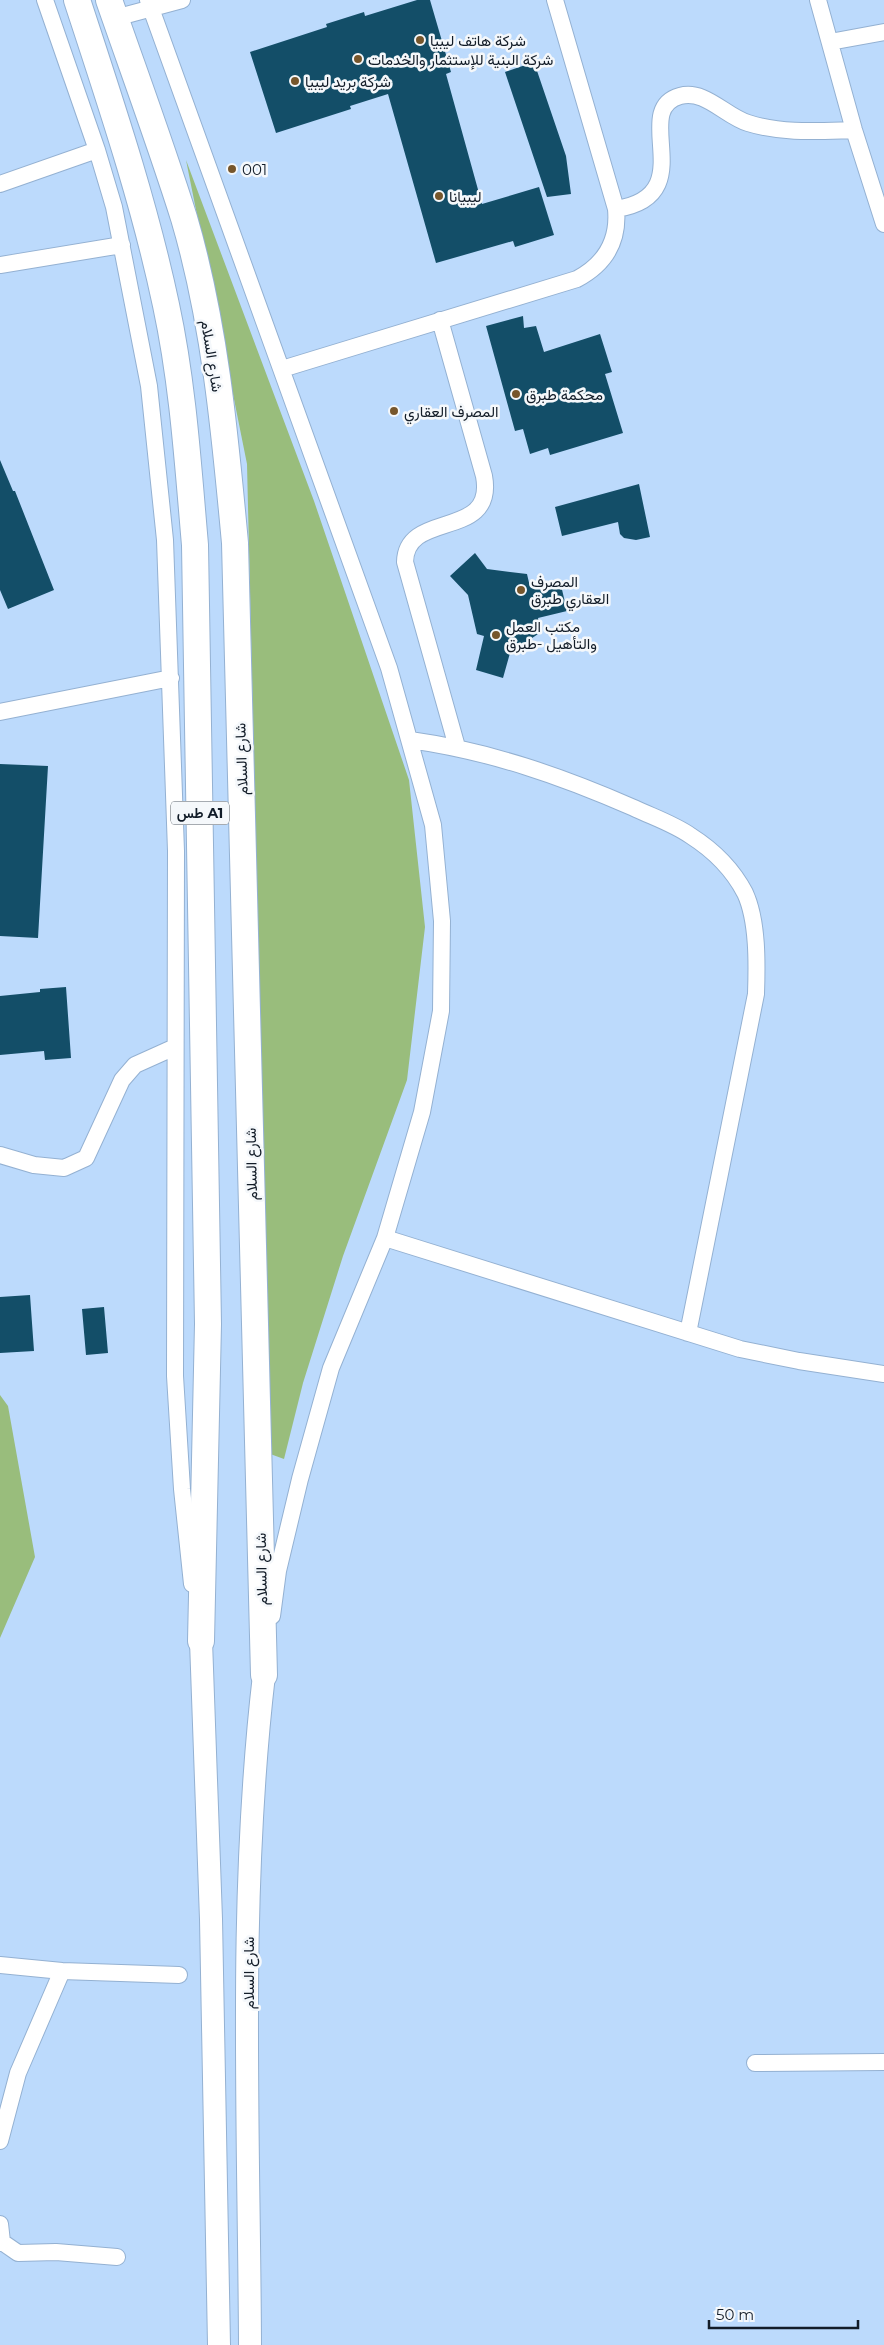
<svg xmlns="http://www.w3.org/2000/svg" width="884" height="2345" font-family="Montserrat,Vazirmatn,sans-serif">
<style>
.green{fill:#99bd7c}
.building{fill:#134e68}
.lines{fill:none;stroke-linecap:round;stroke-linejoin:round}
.minor-casing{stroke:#94b1d2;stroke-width:18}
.secondary-casing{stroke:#94b1d2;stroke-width:24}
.trunk-casing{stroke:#94b1d2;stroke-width:28}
.minor{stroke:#fff;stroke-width:16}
.secondary{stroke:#fff;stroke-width:22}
.trunk{stroke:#fff;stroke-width:26}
.poi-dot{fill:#76562c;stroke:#f5f8fb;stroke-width:2}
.labels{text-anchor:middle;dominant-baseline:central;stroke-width:5;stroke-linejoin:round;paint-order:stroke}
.shield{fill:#f5f8fb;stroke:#565e67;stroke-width:1}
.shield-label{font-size:14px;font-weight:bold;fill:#121c28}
.poi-label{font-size:15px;fill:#121c28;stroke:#f5f8fb;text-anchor:start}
.street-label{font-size:15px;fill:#121c28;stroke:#f5f8fb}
</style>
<rect width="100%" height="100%" fill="#bcdafc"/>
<path class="green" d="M186,160L314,501L409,780L425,927L407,1080L343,1256L303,1383L284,1459L262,1451L257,890L247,464Z
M0,1395L8,1406L35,1557L0,1638Z"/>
<path class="building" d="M417,0H430L451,72L446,74L482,204L539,187L554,235L515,247L513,241L436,263L388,94L350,106L351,109L276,133L250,52L327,27L326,24L364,12L365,16Z
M534,62L566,156L571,194L547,197L505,72Z
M523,316L524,328L536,326L544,352L600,334L612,372L605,374L623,433L550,455L548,448L530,454L523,429L515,431L486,326Z
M0,460L13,491H15L54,590L8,609L0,590Z
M639,484L650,537L636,540L624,538L620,534L618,522L562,536L555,507Z
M475,553L487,569L527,574L530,587L560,581L567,611L538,618L541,632L510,653L503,678L476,670L484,636L477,634L468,595L450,576Z
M0,764L48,766L38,938L0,936Z
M66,987L71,1058L45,1060L44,1051L0,1055V996L40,992V989Z
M30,1295L34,1351L0,1353V1297Z
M104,1307L108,1353L86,1355L82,1309Z"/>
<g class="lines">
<defs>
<path id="minor" d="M45,0L97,150L114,207L149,386L165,540L176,851L175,1376L182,1489L192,1584
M148,0L389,668L433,825L442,921L441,1011L422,1112L385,1238L331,1368L300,1479L278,1571L272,1616
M818,0L854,130L884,224
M115,18L182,0
M830,42L884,32
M0,184L97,150
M616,209C703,196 629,110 680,96C705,89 725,116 748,123C783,134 819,131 854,130
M0,265L122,245
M440,320L484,476C496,541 406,509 405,562L457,747
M282,369L577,279C605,264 619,241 616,209L555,0
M0,712L171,678
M410,740C489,751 561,776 634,808C653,817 674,824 691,836C713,850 733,870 745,893C758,921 757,965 756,994L688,1333
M0,1155L34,1165L64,1168L86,1158L122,1080L135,1065L175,1047
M385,1238L740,1349L799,1361L884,1374
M0,1965L62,1971L179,1975
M755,2063L884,2062
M0,2141L18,2073L62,1971
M0,2224L2,2242L0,2243
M2,2242L18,2253L56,2252L117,2257"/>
<path id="secondary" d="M201,1641L211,1919L219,2345
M250,2345C249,2122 238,1897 264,1675"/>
<path id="trunk" d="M77,0C110,101 144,201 166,305C183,384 188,465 195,545L208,1324L201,1641
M109,0C134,72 161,145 184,218C215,323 225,435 235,543L264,1675"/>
</defs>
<use href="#minor" class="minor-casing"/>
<use href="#secondary" class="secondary-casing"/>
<use href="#trunk" class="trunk-casing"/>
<use href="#minor" class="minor"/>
<use href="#secondary" class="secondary"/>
<use href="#trunk" class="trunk"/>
</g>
<g class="poi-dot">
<circle cx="420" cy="40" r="5"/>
<circle cx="358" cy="59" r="5"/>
<circle cx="295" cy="81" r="5"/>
<circle cx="232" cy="169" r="5"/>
<circle cx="439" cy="196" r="5"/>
<circle cx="516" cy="394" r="5"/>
<circle cx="394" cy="411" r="5"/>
<circle cx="521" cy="590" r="5"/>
<circle cx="496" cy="635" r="5"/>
</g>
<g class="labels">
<rect class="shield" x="171" y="801.5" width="58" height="23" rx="4"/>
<g class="shield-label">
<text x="200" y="813">طس A1</text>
</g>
<g class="poi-label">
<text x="430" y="40">شركة هاتف ليبيا</text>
<text x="368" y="59">شركة البنية للإستثمار والخدمات</text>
<text x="305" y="81">شركة بريد ليبيا</text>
<text x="242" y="169">001</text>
<text x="449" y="196">ليبيانا</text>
<text x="526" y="394">محكمة طبرق</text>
<text x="404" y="411">المصرف العقاري</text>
<text x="531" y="581">المصرف<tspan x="531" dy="17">العقاري طبرق</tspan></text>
<text x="506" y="626">مكتب العمل<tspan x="506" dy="17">والتأهيل -طبرق</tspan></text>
</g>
<g class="street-label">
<text transform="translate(212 356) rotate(81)">شارع السلام</text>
<text transform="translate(241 759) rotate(-92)">شارع السلام</text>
<text transform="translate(251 1164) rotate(-91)">شارع السلام</text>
<text transform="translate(261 1569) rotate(-91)">شارع السلام</text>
<text transform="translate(248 1973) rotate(-90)">شارع السلام</text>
</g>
</g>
<path d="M709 2320v8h149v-8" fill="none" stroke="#121c28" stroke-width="2.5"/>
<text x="716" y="2320" font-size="15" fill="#121c28" stroke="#f5f8fb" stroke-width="4" paint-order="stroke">50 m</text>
</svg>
